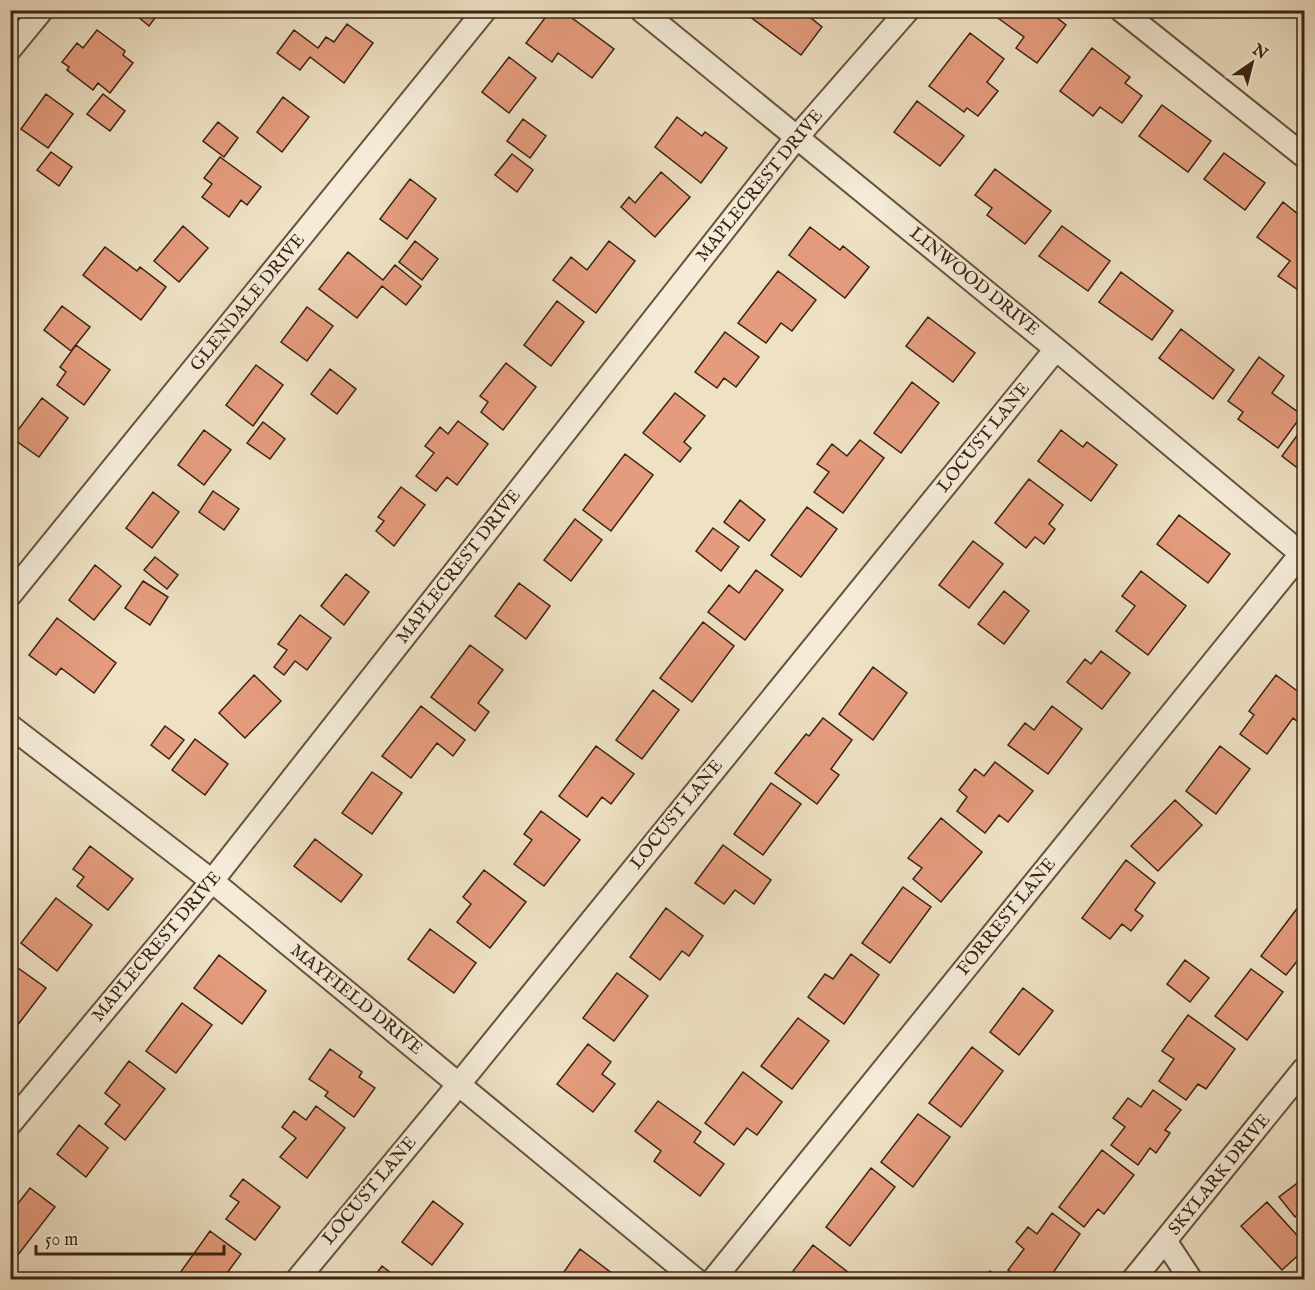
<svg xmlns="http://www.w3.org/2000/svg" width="1315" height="1290" font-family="'IM FELL English',serif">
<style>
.building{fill:#e59c7e;stroke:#3b2311;stroke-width:1.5}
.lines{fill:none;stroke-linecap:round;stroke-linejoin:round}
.minor-casing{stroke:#68523e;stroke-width:26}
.minor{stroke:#f4ecd9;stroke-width:22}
.labels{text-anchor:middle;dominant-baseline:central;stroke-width:5;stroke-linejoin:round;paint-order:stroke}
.street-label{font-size:18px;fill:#3b2311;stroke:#f4ecd9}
</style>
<rect width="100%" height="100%" fill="#eee1c4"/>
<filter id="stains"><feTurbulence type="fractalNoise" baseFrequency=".00333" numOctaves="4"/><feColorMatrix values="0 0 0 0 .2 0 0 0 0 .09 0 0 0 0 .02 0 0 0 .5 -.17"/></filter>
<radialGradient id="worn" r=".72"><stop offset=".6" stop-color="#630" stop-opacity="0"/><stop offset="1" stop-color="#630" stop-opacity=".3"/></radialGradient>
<path class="building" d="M130,10H161L149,26Z
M386,10H399L394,17Z
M551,10H561L614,49L592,78L558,53L552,62L526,43Z
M741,10H801L822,27L801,55Z
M828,10H842L837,17Z
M994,10H1047L1066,25L1037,63L1016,48L1024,37L991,13Z
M347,24L373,43L344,83L310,57L300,70L277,53L294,30L318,48L326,37L334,42Z
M97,30L125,51L123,55L133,63L110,93L98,83L93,90L67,70L69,67L62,62L77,43L83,48Z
M970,33L1004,59L987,82L998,91L978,116L967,108L964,112L929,86Z
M1092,48L1130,77L1125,83L1142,96L1122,123L1100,107L1093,116L1060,91Z
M509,57L536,78L509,113L482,92Z
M46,94L73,114L48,148L21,129Z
M103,94L125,111L110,131L87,114Z
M283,97L309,117L282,152L257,132Z
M917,101L964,136L940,166L894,132Z
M1162,105L1211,141L1188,172L1139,136Z
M677,117L702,136L705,132L727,148L701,183L655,147Z
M523,119L546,136L530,158L507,141Z
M218,122L238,138L224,157L203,141Z
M51,152L72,167L59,186L37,170Z
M1224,153L1265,183L1245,210L1204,179Z
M512,154L533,170L517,192L495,175Z
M220,157L261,187L247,205L241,200L229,217L202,197L212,184L204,178Z
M995,169L1051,211L1025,244L987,215L992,208L975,195Z
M661,172L690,197L655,237L621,207L629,197L635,203Z
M410,179L436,199L407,239L380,219Z
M1283,202L1304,219L1300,225L1304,228V287L1301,292L1278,276L1290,261L1257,237Z
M183,226L208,248L179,282L154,261Z
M1062,226L1110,261L1088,291L1039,256Z
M810,227L840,250L843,246L869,267L845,298L789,255Z
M415,241L438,259L422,280L399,262Z
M609,241L635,261L596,313L553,280L571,257L587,270Z
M105,247L137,271L140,267L166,287L141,320L83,275Z
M348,252L383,280L395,265L421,286L406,305L382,286L357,318L319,289Z
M778,271L816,300L792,331L781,323L766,343L738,323Z
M1121,272L1173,311L1152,340L1099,302Z
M557,301L584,322L551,366L524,345Z
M62,306L90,327L71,351L44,330Z
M307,307L333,326L307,361L281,342Z
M928,317L975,353L953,382L906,346Z
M1181,329L1234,370L1213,399L1159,358Z
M725,332L759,357L736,387L724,378L717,388L695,372Z
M76,345L110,370L84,405L57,385L66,372L60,367Z
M1259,357L1284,376L1272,393L1302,415L1278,448L1238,419L1243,412L1228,401Z
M506,363L536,387L503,430L481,412L488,402L480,396Z
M256,365L283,385L253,426L226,405Z
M330,369L356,389L337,414L311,394Z
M912,382L939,403L901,453L874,433Z
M675,393L705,416L684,442L691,448L680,462L643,433Z
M42,398L68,418L39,457L12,438Z
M458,421L488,444L457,485L447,477L436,491L416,476L434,453L425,446L440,427L448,434Z
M263,422L285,439L270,459L247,443Z
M1304,426V473L1282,456Z
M204,430L231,450L204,485L178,465Z
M1061,430L1083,447L1087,442L1117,465L1091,501L1038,461Z
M860,440L884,458L843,513L814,492L829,472L817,464L832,444L847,456Z
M625,454L653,475L611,531L583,510Z
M1029,479L1063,505L1049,524L1055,529L1044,544L1035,537L1026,548L995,523Z
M401,487L425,505L394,546L376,531L384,521L378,517Z
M213,491L239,509L224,530L199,512Z
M153,492L179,512L152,548L126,528Z
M740,500L765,520L749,541L724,522Z
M807,507L837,529L801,577L771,555Z
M1179,515L1230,554L1208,583L1157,544Z
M575,519L602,540L571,581L544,560Z
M713,528L739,547L721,571L696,551Z
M973,541L1003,564L969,608L939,585Z
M155,557L178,575L167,589L144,570Z
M95,565L121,586L94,620L69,600Z
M756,570L783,590L745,640L708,612L729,585L739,593Z
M1141,571L1186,606L1148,655L1116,631L1135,606L1122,596Z
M346,574L369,592L344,625L321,606Z
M143,581L168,597L150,625L125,608Z
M519,583L550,606L526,639L495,616Z
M1004,591L1029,611L1004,644L978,624Z
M300,615L331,638L307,670L295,661L284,675L274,667L287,650L278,644Z
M57,618L116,663L94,693L61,668L56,675L29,655Z
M703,622L734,646L692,702L660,678Z
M470,645L503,670L478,703L489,712L475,731L431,697Z
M1101,651L1130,673L1102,709L1067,682L1085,659L1091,664Z
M873,667L907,693L873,740L839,714Z
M254,675L281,701L245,738L219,713Z
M1276,675L1304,696V727L1293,718L1267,754L1240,734L1254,715L1249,711Z
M653,690L679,710L642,759L616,740Z
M421,706L465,740L453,756L437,743L411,778L382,756Z
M1052,706L1082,729L1048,774L1008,745L1025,723L1034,730Z
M823,718L852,740L831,769L839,775L817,804L775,773L806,734L809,736Z
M165,726L184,740L169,759L151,745Z
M195,739L228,764L205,795L172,770Z
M596,746L634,774L611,804L602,797L587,817L559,796Z
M1220,746L1250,769L1216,814L1186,791Z
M995,762L1033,791L1008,822L999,815L985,833L957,811L967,797L959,790L975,769L984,776Z
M372,772L402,793L372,834L342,813Z
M771,783L801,804L763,855L734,834Z
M1175,800L1202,825L1158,871L1131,846Z
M541,811L580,840L544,886L514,864L532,840L524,834Z
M941,818L982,852L941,902L913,879L922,868L908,858Z
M315,839L362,875L341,902L294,866Z
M723,845L771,880L754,904L735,890L724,904L695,883Z
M90,846L133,879L108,910L77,886L84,877L73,869Z
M1126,860L1155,883L1135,910L1143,916L1131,931L1122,924L1110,939L1082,918Z
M484,870L526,902L490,948L457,922L471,904L463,897Z
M903,887L931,907L890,963L862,943Z
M56,898L92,925L57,971L21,943Z
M1302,902L1304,904V965L1298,960L1286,975L1261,956Z
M666,908L703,936L689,956L682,951L660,980L630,957Z
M430,929L476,963L454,993L408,959Z
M851,954L879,975L844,1024L808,997L825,974L833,979Z
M219,955L266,991L242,1024L194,988Z
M1185,960L1209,978L1190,1002L1167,984Z
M11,963L46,988L10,1035V963Z
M1251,969L1283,992L1247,1040L1215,1016Z
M617,973L648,996L614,1041L583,1018Z
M1023,988L1053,1011L1019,1055L990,1032Z
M182,1003L212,1025L176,1073L146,1051Z
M1188,1015L1235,1049L1206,1089L1198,1084L1186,1100L1159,1081L1174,1059L1162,1051Z
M798,1018L829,1041L792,1089L761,1066Z
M588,1044L611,1062L602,1074L615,1084L593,1112L557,1084Z
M972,1047L1003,1071L961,1127L929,1103Z
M330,1049L362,1072L359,1077L375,1088L354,1117L325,1096L328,1092L309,1079Z
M129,1061L165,1089L125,1140L105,1124L120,1105L105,1093Z
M743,1072L782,1102L757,1135L747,1128L734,1145L705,1123Z
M1153,1090L1181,1110L1165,1130L1170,1133L1156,1153L1150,1148L1138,1165L1111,1145L1125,1127L1113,1118L1128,1098L1141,1107Z
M658,1101L701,1132L694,1142L724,1164L700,1196L654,1161L661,1151L635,1131Z
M316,1106L345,1128L307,1178L280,1157L296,1138L282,1127L294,1111L306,1120Z
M918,1114L950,1137L913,1187L881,1162Z
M79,1125L108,1148L86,1177L57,1154Z
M1102,1150L1134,1175L1104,1214L1098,1209L1084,1227L1059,1207Z
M871,1168L895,1187L850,1246L826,1227Z
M1304,1178V1209L1295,1217L1279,1197Z
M243,1179L280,1207L255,1240L226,1219L239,1202L230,1196Z
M30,1188L55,1207L14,1260L10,1257V1214Z
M433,1201L463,1224L432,1265L402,1242Z
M1267,1202L1304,1243V1250L1282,1270L1241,1226Z
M1052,1213L1080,1234L1048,1280H1021L1008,1270L1024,1249L1016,1242L1028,1227L1037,1234Z
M210,1231L241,1254L222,1280H175Z
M813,1245L858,1280H805L793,1271Z
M580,1249L621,1280L559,1279Z
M382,1266L400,1280H372Z
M1304,1267V1280H1291Z
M990,1271L1002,1280H984Z"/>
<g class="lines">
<defs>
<path id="minor" d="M641,10L1056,349L1304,556
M1121,10L1304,156
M10,49L42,10
M10,595L485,10
M10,726L212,881L696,1280
M10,1124L212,881L797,137L908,10
M1166,1242L1191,1280
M297,1280L459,1084L1056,349
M713,1280L1301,554
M1133,1280L1304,1069"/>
</defs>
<use href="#minor" class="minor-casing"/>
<use href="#minor" class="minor"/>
</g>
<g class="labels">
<g class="street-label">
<text transform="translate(760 186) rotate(-51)">MAPLECREST DRIVE</text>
<text transform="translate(974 282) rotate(39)">LINWOOD DRIVE</text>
<text transform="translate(248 303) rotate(-51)">GLENDALE DRIVE</text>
<text transform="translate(984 438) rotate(-51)">LOCUST LANE</text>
<text transform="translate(459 567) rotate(-52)">MAPLECREST DRIVE</text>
<text transform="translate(677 815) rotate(-51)">LOCUST LANE</text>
<text transform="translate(1007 917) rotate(-51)">FORREST LANE</text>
<text transform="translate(157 947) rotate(-50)">MAPLECREST DRIVE</text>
<text transform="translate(356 1000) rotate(39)">MAYFIELD DRIVE</text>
<text transform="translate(1220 1175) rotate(-51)">SKYLARK DRIVE</text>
<text transform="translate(370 1191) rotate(-50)">LOCUST LANE</text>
</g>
</g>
<rect width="1315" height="1290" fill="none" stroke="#eee1c4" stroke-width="36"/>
<rect x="12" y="12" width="1291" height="1266" fill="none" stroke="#3b2311" stroke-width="3"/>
<rect x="18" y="18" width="1279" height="1254" fill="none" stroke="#3b2311" stroke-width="1.5"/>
<g transform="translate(1252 63) rotate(35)" stroke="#f4ecd9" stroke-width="4.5" paint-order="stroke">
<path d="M0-4.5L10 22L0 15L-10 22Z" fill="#3b2311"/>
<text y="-9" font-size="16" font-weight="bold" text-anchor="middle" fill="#3b2311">N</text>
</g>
<path d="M36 1245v9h188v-9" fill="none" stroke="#3b2311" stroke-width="3"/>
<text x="45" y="1245" font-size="18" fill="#3b2311" stroke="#f4ecd9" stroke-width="4.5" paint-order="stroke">50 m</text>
<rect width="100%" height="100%" filter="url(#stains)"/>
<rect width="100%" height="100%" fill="url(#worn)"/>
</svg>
